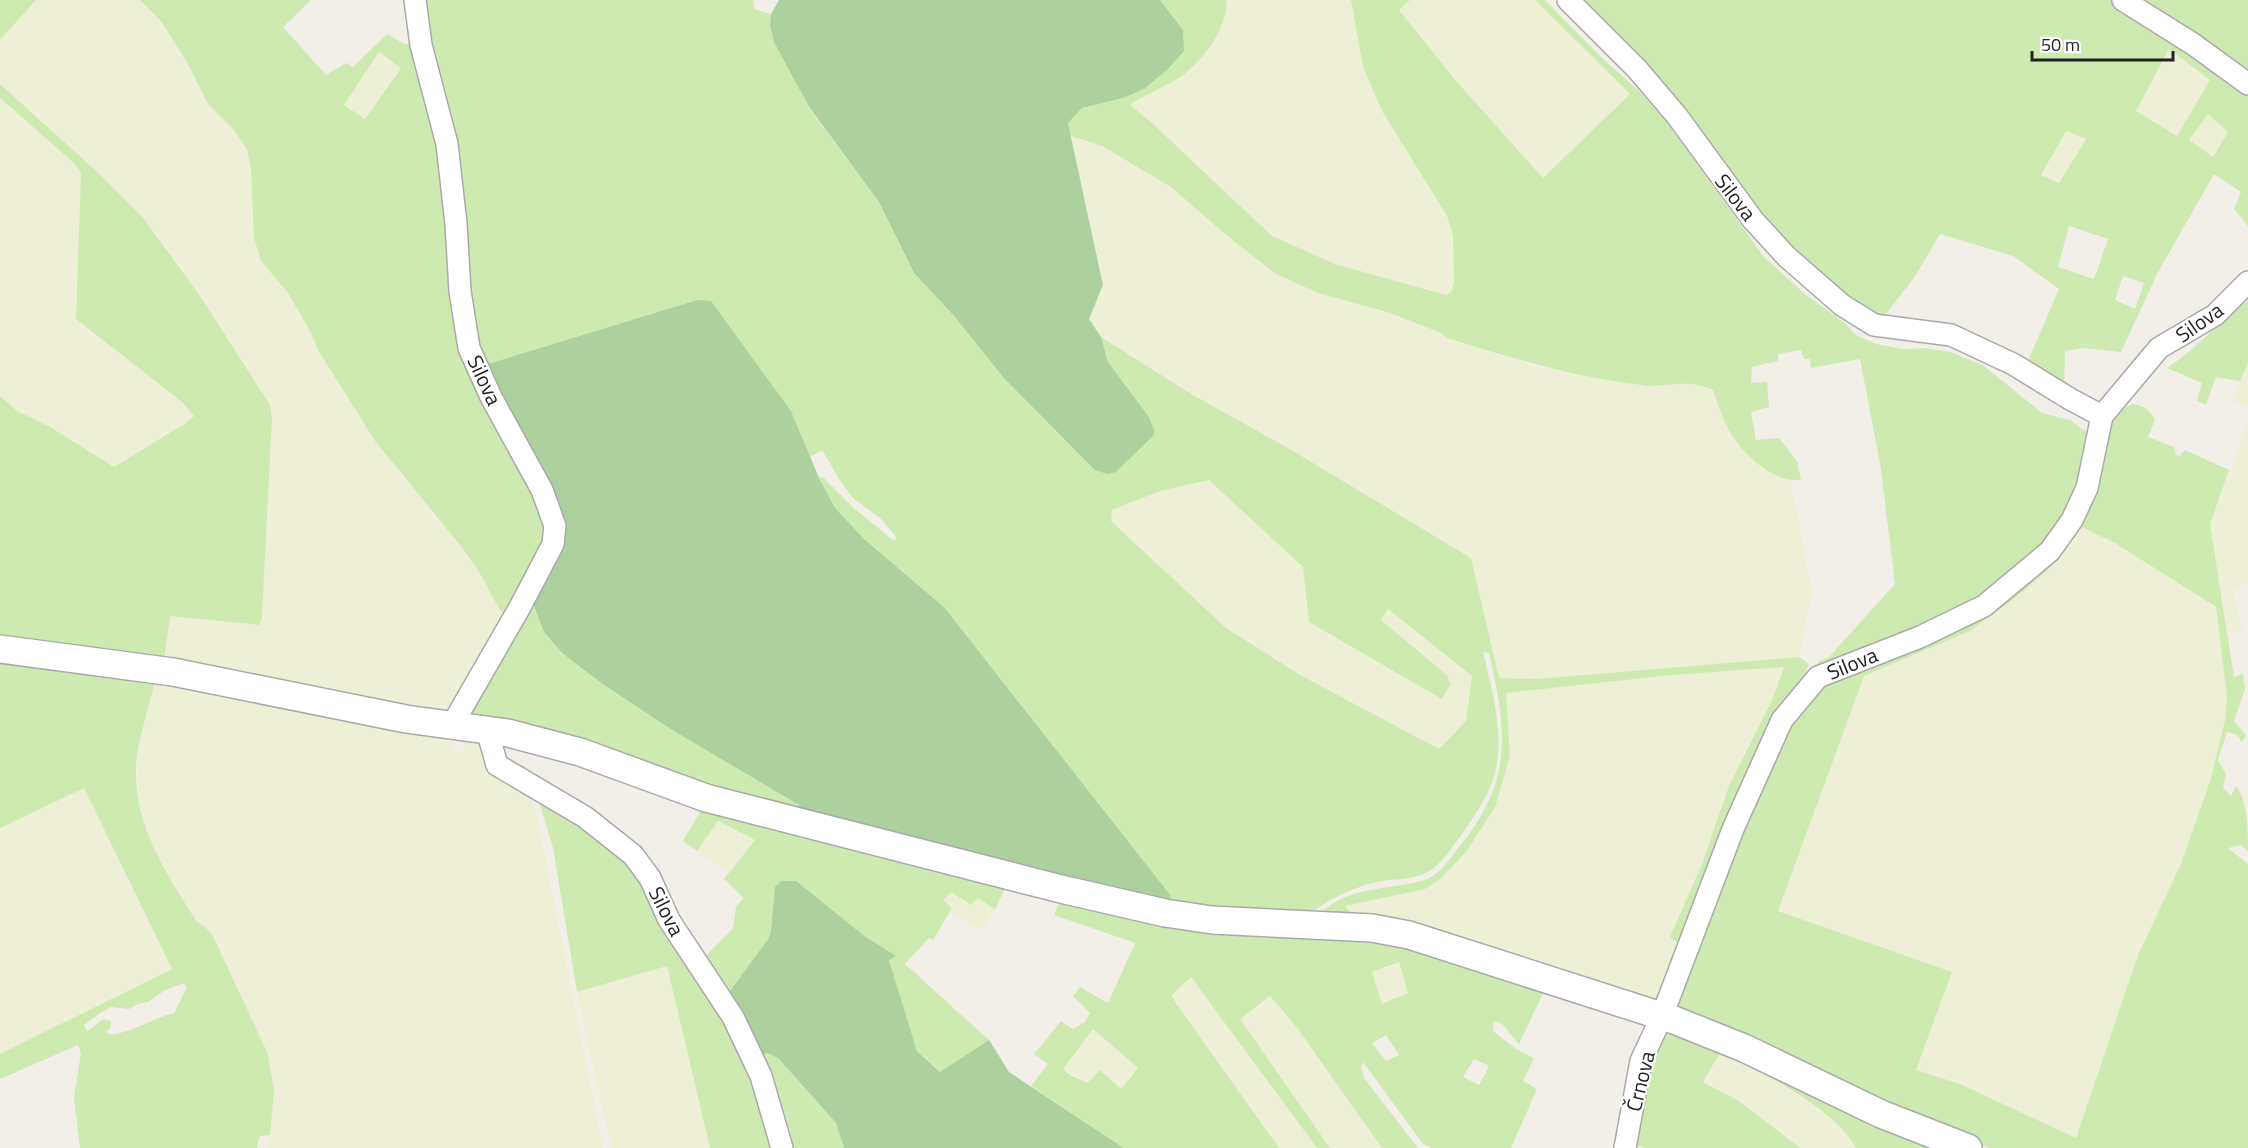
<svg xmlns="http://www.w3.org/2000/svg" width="2248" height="1148" font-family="'Titillium Web',sans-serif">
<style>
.farmland{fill:#eef0d5}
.grass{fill:#cdebb0;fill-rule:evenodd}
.forest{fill:#add19e}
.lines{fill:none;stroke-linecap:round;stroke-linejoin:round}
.minor-casing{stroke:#a9a9a9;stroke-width:24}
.tertiary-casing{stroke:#a9a9a9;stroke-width:30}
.minor{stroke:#fff;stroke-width:21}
.tertiary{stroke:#fff;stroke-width:27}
.labels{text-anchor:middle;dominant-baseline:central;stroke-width:4.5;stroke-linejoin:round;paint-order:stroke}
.street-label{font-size:21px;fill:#222;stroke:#fff}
</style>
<rect width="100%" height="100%" fill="#f2efe9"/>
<path class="farmland" d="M36,0H140L161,21L188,64L208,104L233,129L247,149L261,261L288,293L310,331L318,350L391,462L460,545L510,618L450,709L442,712L164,661L169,615L260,625L262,616L272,418L270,405L200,296L144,219L93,168L0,84V40Z
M1227,0H1351L1363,67L1382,111L1447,216L1453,236L1454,280L1452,291L1446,295L1335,264L1272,236L1152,123L1129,105L1183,75L1210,48L1226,13Z
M1410,0H1535L1630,94L1543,178L1457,82L1398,10Z
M2169,49L2210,80L2177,136L2136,111Z
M379,52L401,67L365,119L343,106Z
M0,98L74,163L81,173L76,319L182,402L194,416L186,423L114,467L50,427L17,411L0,396Z
M2208,114L2229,133L2213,158L2189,140Z
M2067,130L2086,138L2059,183L2041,176Z
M1071,136L1102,146L1171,187L1231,239L1276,274L1318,293L1387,312L1439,332L1447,338L1535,366L1643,386L1698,383L1713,390L1735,441L1765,469L1791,481L1812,593L1799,657L1538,679L1499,678L1471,558L1288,448L1193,395L1101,337L1089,319L1103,285L1102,274Z
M2248,363V406L2232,400Z
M2248,422V582L2233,590L2243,630L2228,633L2210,524Z
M1209,480L1304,567L1309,622L1447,675L1381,619L1388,609L1473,677L1466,721L1439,749L1302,676L1226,628L1111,521L1112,509L1160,491Z
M2078,525L2115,543L2216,607L2227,696L2225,720L2211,778L2181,864L2102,1058L2076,1138L1960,1084L1916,1070L1952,973L1778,912L1864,675L1970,631L2020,594Z
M1784,667L1772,700L1747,748L1690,892L1682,947L1667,980L1653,1001L1435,928L1349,912L1345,906L1425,889L1495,807L1510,756L1506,693L1672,675Z
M156,677L453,733L452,750L463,752V737L471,740L481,749L490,766L526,789L537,816L603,1148H268L274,1091L204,926L197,922L162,868L152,847L139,805L137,777L139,745Z
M84,788L172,969L0,1054V828Z
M718,821L755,840L729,872L697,851Z
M951,892L970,905L978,898L995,909L981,931L949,913L952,908L943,900Z
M1399,962L1408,994L1382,1005L1371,972Z
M667,966L710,1148H611L577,992Z
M1191,977L1231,1029L1317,1148H1279L1190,1025L1171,995Z
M1271,996L1298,1029L1382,1148H1330L1240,1019Z
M1093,1029L1139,1068L1121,1089L1087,1083L1063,1069Z
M1721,1051L1767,1076L1813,1105L1850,1136L1856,1148H1800L1739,1101L1703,1082Z"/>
<path class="grass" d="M0,0H36L0,40Z
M140,0H311L283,27L326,75L346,63L353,67L387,34L406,45L416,35L444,145L457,300L541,493L550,541L510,618L500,610L478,570L460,545L375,441L318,350L310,331L288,293L261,261L254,238L251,170L247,149L233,129L208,104L188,64L161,21ZM379,52L401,68L365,119L344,105Z
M421,0H753L754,9L771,14L770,25L808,107L879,202L914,273L955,317L1149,417L1108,362L1101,337L1193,395L1288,448L1471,558L1499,678L1538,679L1799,657L1809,664L1658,1006L1458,940L1167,903L1170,895L944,607L864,539L834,508L819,478L823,477L855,509L894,541L897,538L881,519L853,498L840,481L822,450L810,457L791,411L697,300L481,366ZM1209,480L1303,567L1309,622L1442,699L1450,684L1447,675L1381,620L1388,609L1472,676L1466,721L1439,749L1302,676L1226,628L1111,521L1112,510L1160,491ZM1483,652L1489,653C1506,729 1514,777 1463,842C1453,854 1442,872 1428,879C1420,882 1410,883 1401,885C1372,890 1344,891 1321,913L1315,910C1333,897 1355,887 1377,882C1391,879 1407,880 1422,875C1439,868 1449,851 1460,837C1473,817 1489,797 1495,773C1505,737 1492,688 1483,652ZM1784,667L1772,700L1729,786L1702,864L1670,937L1682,947L1667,980L1653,1001L1435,928L1350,912L1345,906L1425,889L1441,878L1466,852L1495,807L1510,756L1506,693L1672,675Z
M1160,0H1227C1226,29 1206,57 1183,75C1167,87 1146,93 1130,105L1152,123L1272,236L1335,264L1446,295L1452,291L1454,280L1453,236L1447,216L1382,111L1363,67L1351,0H1410L1399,10L1457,82L1543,178L1630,94L1535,0H1545L1601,57L1638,90L1666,121L1764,257L1806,295L1845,323L1856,335L1876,344L1903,349L1925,348L1951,352L1984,366L2042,413L2070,420L2084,430L2097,431L2058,536L1994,596L1820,667L1818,661L1829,657L1895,584L1880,463L1860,359L1811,368L1810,359H1804L1801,350L1778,354V361L1752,367L1751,383L1767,382L1769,407L1751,412L1756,440L1779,438L1797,461L1801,480C1777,483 1749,460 1736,441C1725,427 1719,407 1713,390C1685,377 1668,389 1641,385C1574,377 1511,358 1447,338L1439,332L1387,312L1318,293L1276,274L1231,239L1171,187L1102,146L1071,136L1068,123L1082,108L1123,98L1183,30Z
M1575,0H2112L2127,8L2248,92V226L2234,209L2241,192L2214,174L2158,272L2121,352L2084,348L2065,351L2064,390L2027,363L2059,289L2013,256L1940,234L1914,278L1880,321L1784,247ZM2169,49L2210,80L2177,136L2136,111ZM2208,114L2228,132L2213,157L2189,140ZM2066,131L2086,139L2059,183L2041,175ZM2069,226L2108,239L2094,279L2058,267ZM2123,276L2144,283L2135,309L2115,300Z
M2136,0H2248V78Z
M0,84L93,168L144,219L200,296L270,405L272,418L262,616L260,625L170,616L164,661L0,640V396L17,411L50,427L114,467L186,423L194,416L182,402L76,319L81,173L74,163L0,98Z
M2248,301V363L2240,381L2216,377L2206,405L2197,401L2202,383L2167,368C2197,349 2219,321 2248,301Z
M2132,404C2144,406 2149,409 2155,420L2148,437L2174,447L2176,455L2180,456L2185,450L2229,470L2210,524L2234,677L2243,674L2245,689L2234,721L2246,735L2242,742L2237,735L2227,732L2218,760L2226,774L2223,788L2231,796L2236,786C2248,801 2248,830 2248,851L2241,845L2228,848L2248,864V1148H1989L1956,1136L1679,1011V997L1780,734L1823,682L1883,659L2063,542L2110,425L2121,410ZM2078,525L2115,543L2216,607L2227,696L2225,720L2211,778L2181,864L2138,955L2076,1138L1960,1084L1916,1070L1952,972L1778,911L1864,676L1970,631L2020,594L2047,571L2064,548Z
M532,601L544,632L562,653L601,683L672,730L799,805L803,819L478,719L471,713Z
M0,658L156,677C151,699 144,721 139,744C125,813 162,867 197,922L204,926L212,934L268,1054L274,1091L270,1135L260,1136L257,1148H80L74,1098L81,1053L78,1045L0,1079V1054L172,969L84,788L0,828ZM185,983L186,989L174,1013C151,1019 134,1031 111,1035L106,1032L111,1027V1021L104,1019L87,1031L84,1025L103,1011L111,1007L129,1009L138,1004L148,1002L165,990Z
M537,794L637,865L726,1014L778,1148H710L667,966L577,992L553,848Z
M704,805L1007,885L995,909L978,898L971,905L951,892L943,900L952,908L933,940L929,938L905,964L989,1040L941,1072L917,1051L889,960L895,956L863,935L771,931L768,939L727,995L701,961L733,928L736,907L744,898L724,879L755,840L718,821L697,851L683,841Z
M1061,898L1405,945L1545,989L1519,1044L1502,1024L1494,1021L1493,1031L1516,1049L1534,1058L1523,1081L1537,1089L1511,1148H1431L1423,1144L1363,1062L1361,1067L1364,1078L1418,1148H1382L1298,1029L1270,996L1240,1019L1330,1148H1317L1191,977L1172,995L1175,1002L1279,1148H1124L1031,1086L1048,1064L1034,1054L1061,1021L1073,1029L1085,1022L1090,1013L1073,996L1080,987L1108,1003L1135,943L1054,915ZM1399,962L1408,993L1382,1004L1372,972ZM1093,1029L1138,1068L1121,1089L1100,1070L1087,1083L1070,1075L1063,1069ZM1386,1035L1399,1055L1386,1061L1372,1043ZM1474,1059L1489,1066L1479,1085L1463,1077Z
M1670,1033H1689L1940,1148H1856C1835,1108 1760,1072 1721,1051L1703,1082L1739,1101L1800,1148H1645L1637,1146C1640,1121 1646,1059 1659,1040C1662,1036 1666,1035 1670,1033Z
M767,1053L778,1058L836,1123L844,1148H787L757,1057Z"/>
<path class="forest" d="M779,0H1160L1183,30L1184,51L1168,69L1144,89L1123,98L1082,108L1068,123L1103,285L1089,319L1101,337L1108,362L1149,417L1154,430L1153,436L1116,472L1107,474L1095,470L1004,378L955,317L914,273L879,202L809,107L774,42L770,25L771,14Z
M697,300L711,301L791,411L819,478L835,508L864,539L944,607L1171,896L1167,903L803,819L799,805L672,730L601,683L562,653L544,632L532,601L560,531L481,366Z
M781,881H796L863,935L896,956L889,960L917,1051L940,1072L989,1040L1009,1072L1124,1148H844L836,1123L778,1058L767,1053L757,1057L727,995L768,939L771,931L775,887Z"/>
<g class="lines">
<defs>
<path id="minor" d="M415,0L421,45L447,144L456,224L460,291L469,348L491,397L542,490L555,526L553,544L520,607L452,725
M1568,0L1637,69L1677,116L1753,220L1787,257L1842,305L1874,325L1951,335L2013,364L2070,399L2102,416
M2123,0L2193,44L2248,84
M487,730L497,765L585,817L633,855L650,878L669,920L733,1017L761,1076L782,1148
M1625,1148L1641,1061L1662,1016L1733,829L1782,720L1818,677L1920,637L1984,606L2050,551L2072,520L2087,488L2102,416L2159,348L2215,315L2248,282"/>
<path id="tertiary" d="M0,649L173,672L406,719L508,733L580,752L706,798L1061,889L1165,913L1212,920L1372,928L1409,935L1674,1020L1744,1048L1881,1114L1968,1148"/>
</defs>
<use href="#minor" class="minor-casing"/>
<use href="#tertiary" class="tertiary-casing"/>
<use href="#minor" class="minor"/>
<use href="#tertiary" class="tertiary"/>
</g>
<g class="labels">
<g class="street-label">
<text transform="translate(1736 197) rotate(52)">Silova</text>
<text transform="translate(2199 322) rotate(-35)">Silova</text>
<text transform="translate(485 380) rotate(65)">Silova</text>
<text transform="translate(1852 663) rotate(-22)">Silova</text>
<text transform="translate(667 911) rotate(63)">Silova</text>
<text transform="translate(1640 1081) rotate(-76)">Črnova</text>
</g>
</g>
<path d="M2032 51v9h141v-9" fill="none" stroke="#222222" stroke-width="3"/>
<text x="2041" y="51" font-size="18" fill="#222222" stroke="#ffffff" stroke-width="4.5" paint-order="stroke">50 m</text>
</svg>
